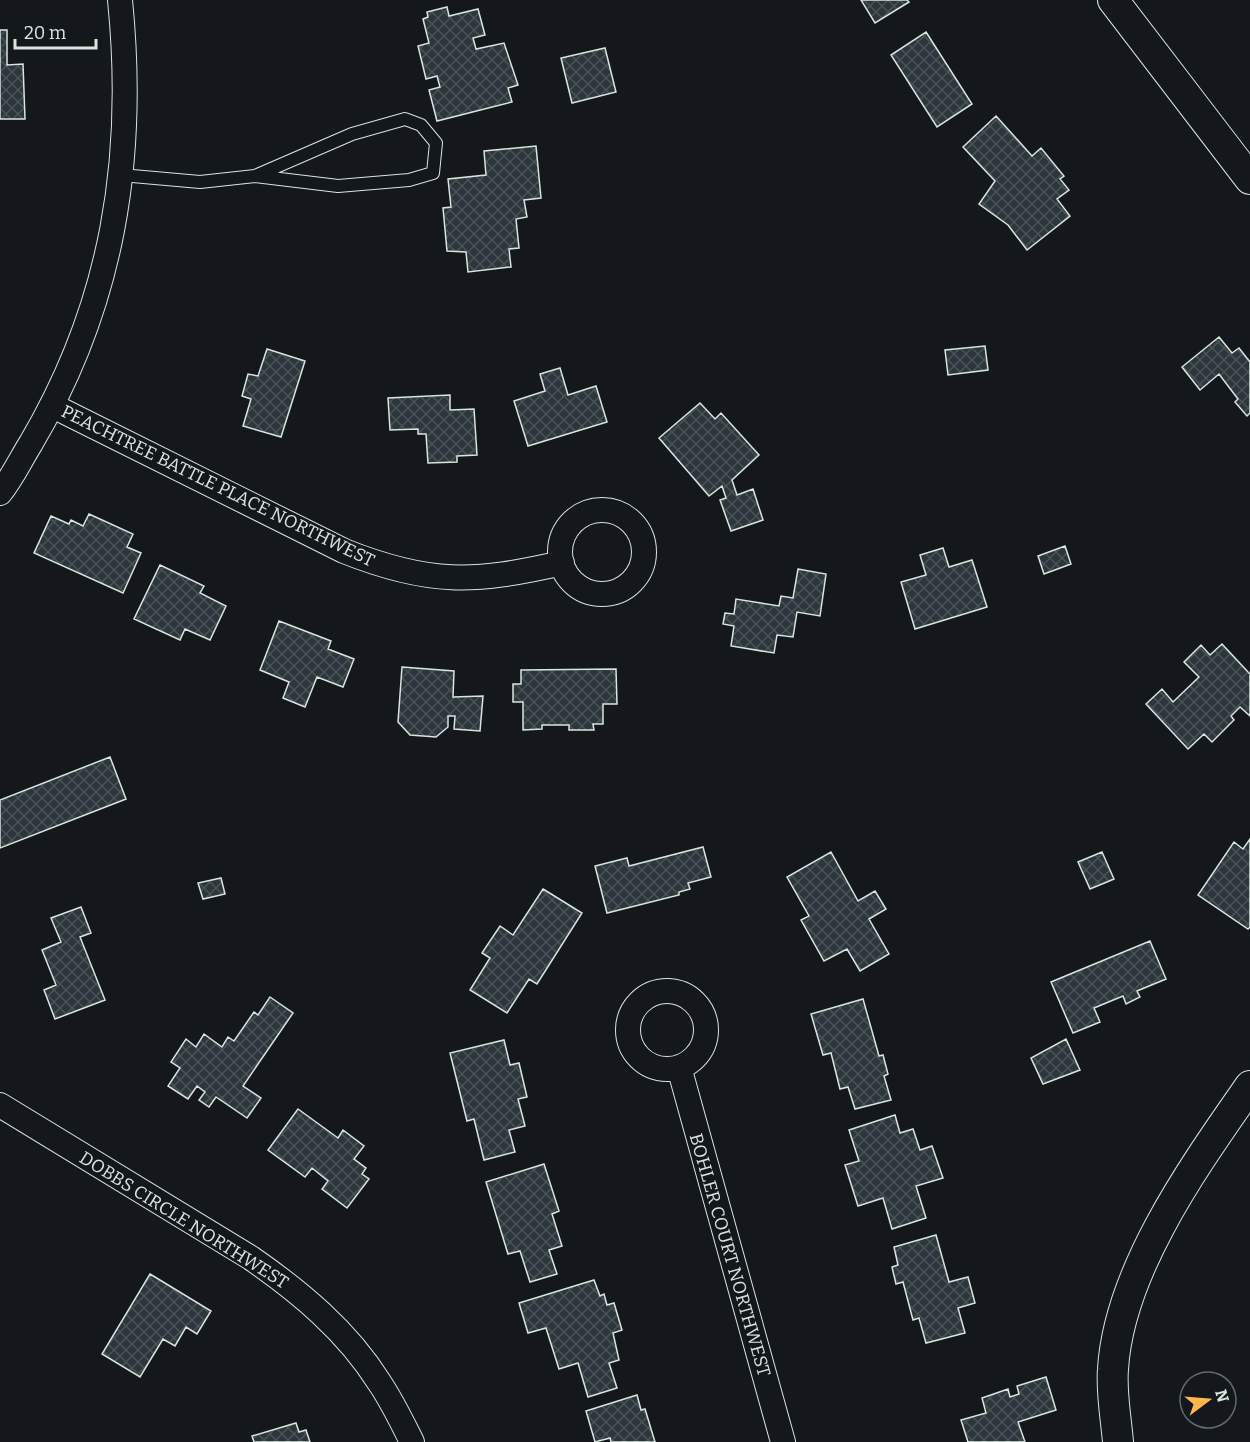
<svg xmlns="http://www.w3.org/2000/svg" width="1250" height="1442" font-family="Bitter,serif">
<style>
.building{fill:url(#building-cross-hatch);stroke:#d8e6dc;stroke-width:1.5}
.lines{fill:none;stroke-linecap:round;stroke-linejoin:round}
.service-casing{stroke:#d8e6dc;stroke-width:14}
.minor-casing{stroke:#d8e6dc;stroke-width:26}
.tertiary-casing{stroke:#d8e6dc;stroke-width:32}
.service{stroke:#14181c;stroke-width:12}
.minor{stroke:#14181c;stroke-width:24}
.tertiary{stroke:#14181c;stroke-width:30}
.labels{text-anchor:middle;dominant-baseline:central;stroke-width:4.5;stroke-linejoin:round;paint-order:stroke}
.street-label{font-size:18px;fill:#d8e6dc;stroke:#14181c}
</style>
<defs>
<pattern id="building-cross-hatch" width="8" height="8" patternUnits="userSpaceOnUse" patternTransform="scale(1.5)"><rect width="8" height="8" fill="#2c363c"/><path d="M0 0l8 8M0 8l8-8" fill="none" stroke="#4a5358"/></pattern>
</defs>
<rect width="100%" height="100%" fill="#14181c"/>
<path class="building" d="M861,0H907L909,2L875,23Z
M447,7L449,16L478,9L485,35L473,38L476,49L504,43L518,85L508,88L512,102L437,121L429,90L440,87L437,76L426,79L418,46L429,43L423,19L428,17L427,12Z
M0,30H7V65L23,64L25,119H0Z
M926,32L972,104L937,127L891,55Z
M605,48L616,92L572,103L561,58Z
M996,116L1032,156L1041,148L1064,176L1060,179L1069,190L1057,199L1070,216L1027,250L1008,225L979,204L995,181L963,147Z
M536,146L541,198L524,200L527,217L516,219L519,248L509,249L511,267L468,272L466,252L447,251L443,208L451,207L448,179L486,175L484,151Z
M1219,337L1232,353L1239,348L1250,362V413L1247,416L1235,402L1238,399L1219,374L1200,390L1182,367Z
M985,346L988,370L948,375L945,350Z
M267,349L305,361L281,437L243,426L251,399L242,396L248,374L258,376Z
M560,368L568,395L596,386L607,422L528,446L514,401L545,391L540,374Z
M450,395V410L474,409L477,455L457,456V462L428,463L426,434H418V429L390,430L388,398Z
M700,403L715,419L721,413L759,455L732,480L737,495L753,489L763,520L731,531L720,500L726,498L722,486L709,496L659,438Z
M89,514L133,534L127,547L141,553L123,593L34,553L51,516L69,524L71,520L83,526Z
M1065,546L1071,564L1044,574L1038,556Z
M943,548L949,567L972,560L987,607L915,629L901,582L926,575L920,555Z
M160,565L204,586L200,593L226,606L210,640L185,629L180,640L134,619Z
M798,569L826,574L820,616L797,612L793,637L777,635L774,653L731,646L734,626L723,624L725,613L734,614L736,599L779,606L781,596L793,598Z
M279,621L331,641L328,649L354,659L343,687L317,677L305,707L283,698L289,682L260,670Z
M1222,644L1250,674V716L1240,707L1231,716L1234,720L1212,742L1204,734L1188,749L1146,704L1162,689L1173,702L1199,677L1184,662L1201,645L1210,655Z
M402,667L454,671L453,697L483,696L480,731L454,729L455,716H448V727L436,737L410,735L398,722Z
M616,669L617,704H603V724H593L594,730H569V725H542V729L523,730V702H513V684H521V670Z
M110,757L126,799L0,848V800Z
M1250,839V927L1248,929L1198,895L1234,842L1243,849Z
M703,847L711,877L688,883L690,889L679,892V895L607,913L595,866L627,858L629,866Z
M831,852L858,901L875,891L886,909L869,919L889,954L860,971L847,949L824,961L801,920L809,916L787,877Z
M1102,852L1114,879L1090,889L1078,862Z
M221,878L225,894L203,899L198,883Z
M543,889L582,913L537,984L529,979L507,1013L470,990L490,958L482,953L500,926L513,935Z
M81,907L91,933L80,937L105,1000L55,1019L44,990L56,985L42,950L61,942L51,918Z
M1150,941L1166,979L1137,991L1140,997L1126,1004L1123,996L1094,1008L1100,1022L1073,1033L1051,982Z
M270,997L293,1013L243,1086L261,1098L247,1118L216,1097L209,1107L199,1100L205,1092L197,1086L188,1099L168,1086L180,1068L171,1062L186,1039L196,1047L204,1034L222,1047L228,1037L234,1041L254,1012L258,1015Z
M863,999L879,1056L883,1055L888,1074L884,1076L891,1100L855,1109L848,1087L840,1089L831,1053L823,1055L811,1014Z
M1066,1039L1080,1070L1043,1084L1031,1058Z
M504,1040L510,1065L519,1063L527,1097L518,1099L525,1126L509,1130L515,1152L484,1160L474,1119L467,1121L450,1053Z
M298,1109L338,1138L343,1130L364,1146L354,1159L366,1168L362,1174L369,1179L347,1208L322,1189L328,1181L312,1168L305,1177L268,1150Z
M895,1115L900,1133L913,1129L920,1150L932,1146L943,1178L916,1186L926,1218L892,1229L883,1198L858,1206L845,1165L859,1161L849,1130Z
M544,1164L559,1211L552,1214L562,1246L549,1250L557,1274L530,1282L520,1251L508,1254L486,1182Z
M936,1235L949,1282L968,1277L975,1303L958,1308L965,1333L926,1343L919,1318L913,1320L903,1282L896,1284L892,1267L898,1265L894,1247Z
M150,1274L211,1311L197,1334L186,1327L175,1346L163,1339L140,1377L102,1354Z
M594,1280L600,1296L604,1294L607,1305L614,1303L622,1330L613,1333L619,1360L609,1363L617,1388L588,1397L578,1363L559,1369L546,1328L528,1333L519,1303Z
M1046,1377L1056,1410L1018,1422L1025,1442H968L961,1420L986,1413L982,1398L1008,1389L1010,1397L1019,1394L1017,1386Z
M637,1395L641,1410L645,1409L655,1442H611L610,1438L595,1442L586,1411Z
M296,1423L299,1432L306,1430L310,1442H254L252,1436Z"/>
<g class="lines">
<defs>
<path id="service" d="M121,175L200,182L255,176L352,134L405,119L421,125L436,143L433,173L409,180L338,186L255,176"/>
<path id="minor" d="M53,406L344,551C429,585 474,583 562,563
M0,493C12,478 21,459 31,443C113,304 136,159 120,0
M560 552a42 42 0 1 1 84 0a42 42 0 1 1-84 0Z
M628 1030a39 39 0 1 1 78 0a39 39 0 1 1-78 0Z
M679,1067L783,1442
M0,1105L251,1258C300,1292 347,1331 379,1382C392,1401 402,1422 412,1442"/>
<path id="tertiary" d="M1113,0L1250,179
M1118,1442C1116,1418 1111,1392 1113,1369C1119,1270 1195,1165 1250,1086"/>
</defs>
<use href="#service" class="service-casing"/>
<use href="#minor" class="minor-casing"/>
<use href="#tertiary" class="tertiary-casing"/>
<use href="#service" class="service"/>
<use href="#minor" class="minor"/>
<use href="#tertiary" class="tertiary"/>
</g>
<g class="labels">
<g class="street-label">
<text transform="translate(218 486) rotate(26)">PEACHTREE BATTLE PLACE NORTHWEST</text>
<text transform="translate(184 1220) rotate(32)">DOBBS CIRCLE NORTHWEST</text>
<text transform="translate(730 1255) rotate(74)">BOHLER COURT NORTHWEST</text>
</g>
</g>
<g transform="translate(1208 1400) rotate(74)"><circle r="28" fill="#14181c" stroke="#626a69" stroke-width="1.5"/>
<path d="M0-4.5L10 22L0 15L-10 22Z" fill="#ffb74d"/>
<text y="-9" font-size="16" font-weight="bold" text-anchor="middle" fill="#d8e6dc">N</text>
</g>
<path d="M15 39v9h81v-9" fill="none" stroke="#d8e6dc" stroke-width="3"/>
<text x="24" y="39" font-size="18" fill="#d8e6dc" stroke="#14181c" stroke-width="4.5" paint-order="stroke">20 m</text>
</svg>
